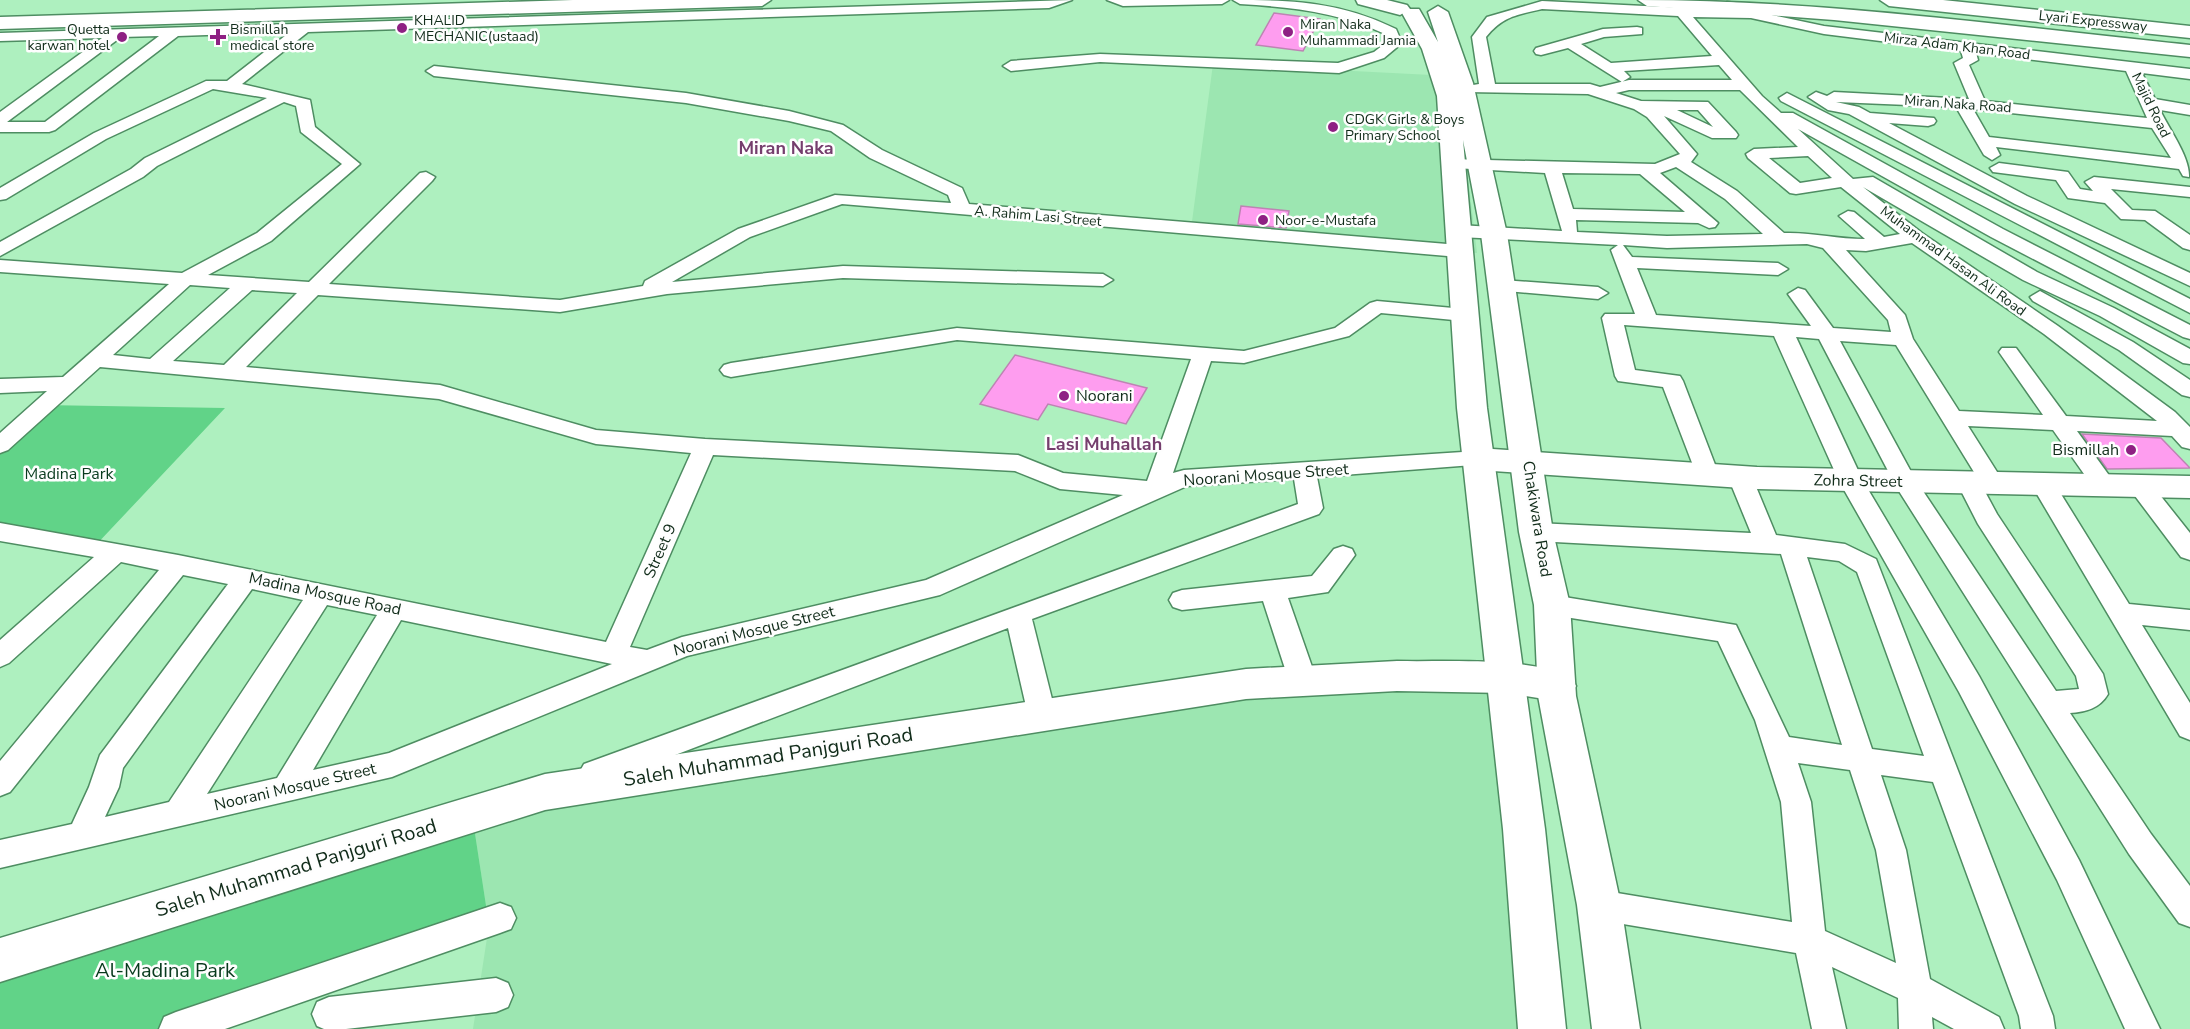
<svg xmlns="http://www.w3.org/2000/svg" width="2190" height="1029" font-family="'Nunito Sans',sans-serif">
<style>
.built{fill:#9ce6b1}
.green{fill:#61d388}
.building{fill:#fe9def;stroke:#bd84b3;stroke-width:1.5}
.lines{fill:none;stroke-linecap:round;stroke-linejoin:round}
.street-casing{stroke:#4e8d62;stroke-width:3}
.secondary-casing{stroke:#4e8d62;stroke-width:3}
.primary-casing{stroke:#4e8d62;stroke-width:3}
.highway-casing{stroke:#4e8d62;stroke-width:3}
.street{fill:#fff;fill-rule:evenodd}
.secondary{fill:#fff;fill-rule:evenodd}
.primary{fill:#fff;fill-rule:evenodd}
.highway{fill:#fff;fill-rule:evenodd}
.poi-dot{fill:#8e2083;stroke:#fefefe;stroke-width:2}
.labels{text-anchor:middle;dominant-baseline:central;stroke-width:5;stroke-linejoin:round;paint-order:stroke}
.far-poi-label{font-size:14px;fill:#112c1a;stroke:#fefefe;text-anchor:start}
.far-street-label{font-size:14px;fill:#112c1a;stroke:#fefefe}
.poi-label{font-size:16px;fill:#112c1a;stroke:#fefefe;text-anchor:start}
.park-label{font-size:16px;fill:#083a1d;stroke:#fefefe}
.street-label{font-size:16px;fill:#112c1a;stroke:#fefefe}
.far-district-label{font-size:18px;font-weight:bold;fill:#753e6d;stroke:#fefefe}
.neighbourhood-label{font-size:18px;font-weight:bold;fill:#753e6d;stroke:#fefefe}
.near-street-label{font-size:20px;fill:#112c1a;stroke:#fefefe}
.near-park-label{font-size:20px;fill:#083a1d;stroke:#fefefe}
</style>
<rect width="100%" height="100%" fill="#aef0bf"/>
<path class="built" d="M1213,64L1451,76L1458,93L1477,253L1191,229Z
M1246,684L1525,685L1560,1029H473L489,925L472,814Z"/>
<path class="green" d="M42,405L225,408L94,547L0,532V444Z
M472,814L489,925L176,1029H0V960Z"/>
<path class="building" d="M1274,13L1320,19L1303,51L1256,45Z
M1241,206L1289,211L1286,228L1238,224Z
M1015,355L1147,388L1126,424L1048,404L1038,420L980,404Z
M2082,434L2161,438L2190,468L2107,469Z"/>
<g class="lines">
<defs>
<path id="street" d="M1072,0L1049,8L308,32L242,84L310,100L315,127L360,164L271,241L208,275L309,282L420,173L426,172L435,177L432,181L329,284L560,300L643,286L645,281L738,229L835,195L951,203L948,195L870,158L831,131L789,121L686,103L434,76L426,71L434,66L686,93L789,111L843,125L882,150L962,188L969,204L1459,245L1468,251L1459,257L842,204L750,237L672,282L843,266L1103,274L1113,280L1103,286L843,278L667,294L560,312L318,295L246,367L440,385L596,430L705,439L1018,455L1063,473L1147,481L1191,359L957,340L731,377L724,375L720,370L724,365L731,363L957,328L1244,351L1335,328L1370,303L1377,301L1464,309L1471,311L1474,315L1471,319L1464,321L1381,313L1349,336L1244,363L1211,361L1173,473L1184,470L1478,451L1486,454L1489,459L1486,464L1317,477L1323,508L1319,514L1032,619L1056,715L1052,723L1042,727L1032,723L1028,715L1008,628L594,786L584,782L579,773L584,764L1298,504L1294,479L1187,486L940,595L687,656L392,777L0,868V840L72,824L89,787L100,755L228,584L183,575L10,792L0,796V761L159,570L121,562L9,663L0,667V640L94,557L0,541V523L178,555L606,642L691,453L596,444L439,399L100,367L8,450L0,453V433L47,391L0,393V379L63,377L169,284L0,272V260L182,273L257,233L342,164L301,132L296,106L284,102L157,166L143,177L0,256V242L131,169L145,158L267,98L213,89L106,139L6,199L0,200V188L94,133L206,81H227L290,32L178,36L55,130L49,132H0V112L102,38L0,41V33ZM159,36L45,122H7L121,37ZM190,285L230,288L150,359L113,355ZM252,290L297,293L224,365L173,361ZM713,455L1015,471L1060,489L1123,495L926,580L682,637L647,650L630,647ZM252,589L303,600L169,802L105,817L119,787L123,768ZM327,605L377,615L277,778L207,794ZM401,620L612,664L389,753L313,770Z
M1107,0H1229L1222,4L1123,6Z
M1233,0C1293,0 1341,2 1396,29L1402,43L1384,58L1339,73L1100,62L1011,71L1003,66L1011,61L1100,54L1338,63L1374,52L1387,42L1385,34C1339,12 1291,7 1240,4Z
M1542,1L1726,10L1720,6L1727,2L1745,4L1762,13L1824,26L2190,69V79L2142,73L2155,99L2190,105V115L2160,110C2169,129 2190,157 2189,177L2183,176L2179,169L1996,147L2000,155L1992,160L1984,155L1956,107L1836,102L1859,107L1870,113L1934,118L1936,121L1934,124L1928,126L1889,123L2027,196L2190,273V286L2015,204L1849,114L1828,110L1808,97L1816,92L1827,96L1834,92L1969,99L1954,63L1963,58L1961,51L1824,34L1751,18L1693,17L1762,96L1781,113H1793L2003,229L2190,325V339L2183,337L1991,237L1798,129L1853,179L1873,177L2037,272L2114,308L2190,349V364L2183,363L2100,316L2023,280L1863,187L1922,233L2058,326L2175,412L2190,427V449L2182,447L2172,436L2077,431L2116,485L2112,491L2104,493L2096,491L2053,430L1968,426L2004,483L2000,489L1992,491L1983,488L1997,514L2103,674L2108,694C2100,708 2086,712 2070,713L2151,834L2190,886V927L2179,923L2129,854L1897,488L1819,339L1796,337L1863,481L1979,676L2079,860L2160,1029H2125L2057,880L1959,692L1839,481L1774,336L1624,325L1635,370L1680,376L1683,381L1719,475L1715,481L1707,483L1699,481L1663,387L1618,381L1615,376L1602,318L1605,314H1635L1611,250L1618,245L1459,237L1450,231L1459,225L1562,231L1545,173L1454,168L1446,163L1448,159L1655,164L1680,154L1647,117L1634,109L1588,94L1467,92L1464,89L1467,86L1479,84L1472,37L1487,17ZM1542,9L1678,16L1712,56L1611,63L1581,44L1604,37L1642,34V28L1637,27L1603,29L1536,48L1534,51L1536,54L1541,55L1568,48L1622,82L1630,77L1624,71L1719,65L1732,80H1629L1600,87L1590,84H1495L1486,37C1503,16 1517,15 1542,9ZM1976,53L2126,71L2147,118L1985,101L1969,65L1978,60ZM1629,90H1740L1798,147L1754,149L1746,154L1748,158L1790,193L1796,194L1841,187L1900,234L1884,237L1854,212L1848,211L1839,216L1865,239C1837,239 1811,232 1784,233L1737,191L1691,162L1697,154L1664,116L1712,138H1736L1738,135L1736,132L1708,102L1641,101L1616,93ZM1973,109L2152,128L2171,158L1989,137ZM1677,110H1698L1713,127ZM1808,156L1832,178L1800,183L1769,158ZM1676,167L1725,199L1763,234L1667,236L1577,232L1576,220L1698,223L1709,228L1715,227L1718,223L1660,173ZM1562,173L1640,174L1685,212L1573,209ZM1912,243L2044,334L2157,421L2066,416L2016,348H2002L1999,352L2043,415L1959,411L1913,339L1905,315L1846,250L1866,251ZM1807,244L1823,248L1888,320L1891,332L1833,328L1805,290L1798,288L1788,294L1811,326L1656,315L1637,268L1778,275L1788,269L1778,263L1632,257L1623,245L1667,248ZM1840,341L1896,345L1977,477L1969,475L1961,477L1957,483L1978,524L2076,676L2079,689L2056,691L1915,479Z
M1787,93L2190,299V313L1781,101L1779,98Z
M1999,163L2068,172L2080,189L2093,191L2085,182L2094,177L2190,187V197L2111,189L2132,210L2155,211L2190,235V250L2183,248L2145,220L2121,219L2105,203L2068,198L2056,180L1993,172L1990,168Z
M1502,280L1598,287L1608,293L1598,299L1495,290L1492,286L1495,282Z
M2040,291L2133,342L2190,380V397L2182,395L2119,350L2033,301L2030,297Z
M1740,469L1748,471L1752,477L1776,535L1845,544L1876,559L2053,1016L2055,1029H2021L2019,1016L1933,782L1881,775L1906,850L1930,979L1999,1017L2004,1029H1954L1932,1017L1933,1029H1899L1898,998L1832,967L1846,1029H1812L1796,953L1599,920L1588,916L1583,905L1588,894L1599,890L1792,922L1781,802L1755,720L1718,641L1552,615L1543,612L1539,605L1543,598L1552,595L1736,625L1789,737L1842,745L1781,554L1536,541L1527,538L1524,532L1527,526L1536,523L1751,533L1728,477L1732,471ZM1807,557L1839,561L1857,572L1924,756L1872,749ZM1798,763L1850,770L1876,850L1896,963L1825,931L1811,802Z
M2043,476L2051,478L2129,604L2190,610V630L2142,625L2190,703V740L2180,736L2031,484L2035,478Z
M2140,478L2148,480L2190,533V560L2181,557L2132,492L2128,486L2132,480Z
M1343,546L1352,549L1355,555L1328,592L1288,598L1317,681L1313,689L1303,692L1293,689L1289,681L1263,601L1182,610L1173,607L1169,600L1173,593L1182,590L1312,576L1334,549Z
M500,903L511,907L516,918L511,929L500,933L225,1029H159L164,1017L176,1012Z
M496,978L508,983L513,995L508,1007L496,1012L346,1029H324L317,1026L312,1014L317,1002L329,997Z"/>
<path id="secondary" d="M573,0H771L762,6L0,29V17Z
M1356,0H1387L1407,5L1410,9L1400,15L1358,4Z
M1638,0C1822,0 2006,26 2190,45V57L1834,20L1647,6Z
M1478,448L1757,467L2190,476V498L1757,489L1478,470L1467,467L1462,459L1467,451Z
M1397,661C1454,662 1516,657 1570,675L1576,686L1570,697L1557,701L1506,693L1397,691L1246,699L545,810L0,982V938L545,774L1246,669Z"/>
<path id="primary" d="M1438,6L1448,12L1473,83L1507,234L1553,532L1570,605L1576,696L1621,905L1640,1029H1592L1577,905L1538,696L1534,605L1519,532L1481,234L1463,140L1487,408L1545,829L1566,1029H1518L1503,829L1457,408L1437,96L1422,49L1402,13L1405,9H1419L1438,42L1428,12Z"/>
<path id="highway" d="M1880,0H1943L2190,26V38L1889,6Z"/>
</defs>
<use href="#street" class="street-casing"/>
<use href="#secondary" class="secondary-casing"/>
<use href="#primary" class="primary-casing"/>
<use href="#highway" class="highway-casing"/>
<use href="#street" class="street"/>
<use href="#secondary" class="secondary"/>
<use href="#primary" class="primary"/>
<use href="#highway" class="highway"/>
</g>
<g class="poi-dot">
<circle cx="402" cy="28" r="6"/>
<circle cx="1288" cy="32" r="6"/>
<circle cx="122" cy="37" r="6"/>
<path d="M215 28h6v6h6v6h-6v6h-6v-6h-6v-6h6z"/>
<circle cx="1333" cy="127" r="6"/>
<circle cx="1263" cy="220" r="6"/>
<circle cx="1064" cy="396" r="6"/>
<circle cx="2131" cy="450" r="6"/>
</g>
<g class="labels">
<g class="far-poi-label">
<text x="414" y="20">KHALID<tspan x="414" dy="16">MECHANIC(ustaad)</tspan></text>
<text x="1300" y="24">Miran Naka<tspan x="1300" dy="16">Muhammadi Jamia</tspan></text>
<text x="110" y="29" text-anchor="end">Quetta<tspan x="110" dy="16">karwan hotel</tspan></text>
<text x="230" y="29">Bismillah<tspan x="230" dy="16">medical store</tspan></text>
<text x="1345" y="119">CDGK Girls &amp; Boys<tspan x="1345" dy="16">Primary School</tspan></text>
<text x="1275" y="220">Noor-e-Mustafa</text>
</g>
<g class="far-street-label">
<text transform="translate(2093 21) rotate(6)">Lyari Expressway</text>
<text transform="translate(1957 46) rotate(7)">Mirza Adam Khan Road</text>
<text transform="translate(1958 104) rotate(4)">Miran Naka Road</text>
<text transform="translate(2151 105) rotate(64)">Majid Road</text>
<text transform="translate(1038 216) rotate(5)">A. Rahim Lasi Street</text>
<text transform="translate(1953 261) rotate(36)">Muhammad Hasan Ali Road</text>
</g>
<g class="poi-label">
<text x="1076" y="396">Noorani</text>
<text x="2119" y="450" text-anchor="end">Bismillah</text>
</g>
<g class="park-label">
<text x="69" y="474">Madina Park</text>
</g>
<g class="street-label">
<text transform="translate(1266 475) rotate(-4)">Noorani Mosque Street</text>
<text transform="translate(1858 481) rotate(1)">Zohra Street</text>
<text transform="translate(1537 519) rotate(81)">Chakiwara Road</text>
<text transform="translate(660 551) rotate(-66)">Street 9</text>
<text transform="translate(325 594) rotate(12)">Madina Mosque Road</text>
<text transform="translate(754 631) rotate(-14)">Noorani Mosque Street</text>
<text transform="translate(295 787) rotate(-13)">Noorani Mosque Street</text>
</g>
<g class="far-district-label">
<text x="786" y="148">Miran Naka</text>
</g>
<g class="neighbourhood-label">
<text x="1104" y="444">Lasi Muhallah</text>
</g>
<g class="near-street-label">
<text transform="translate(768 757) rotate(-9)">Saleh Muhammad Panjguri Road</text>
<text transform="translate(296 868) rotate(-17)">Saleh Muhammad Panjguri Road</text>
</g>
<g class="near-park-label">
<text x="165" y="970">Al-Madina Park</text>
</g>
</g>
</svg>
